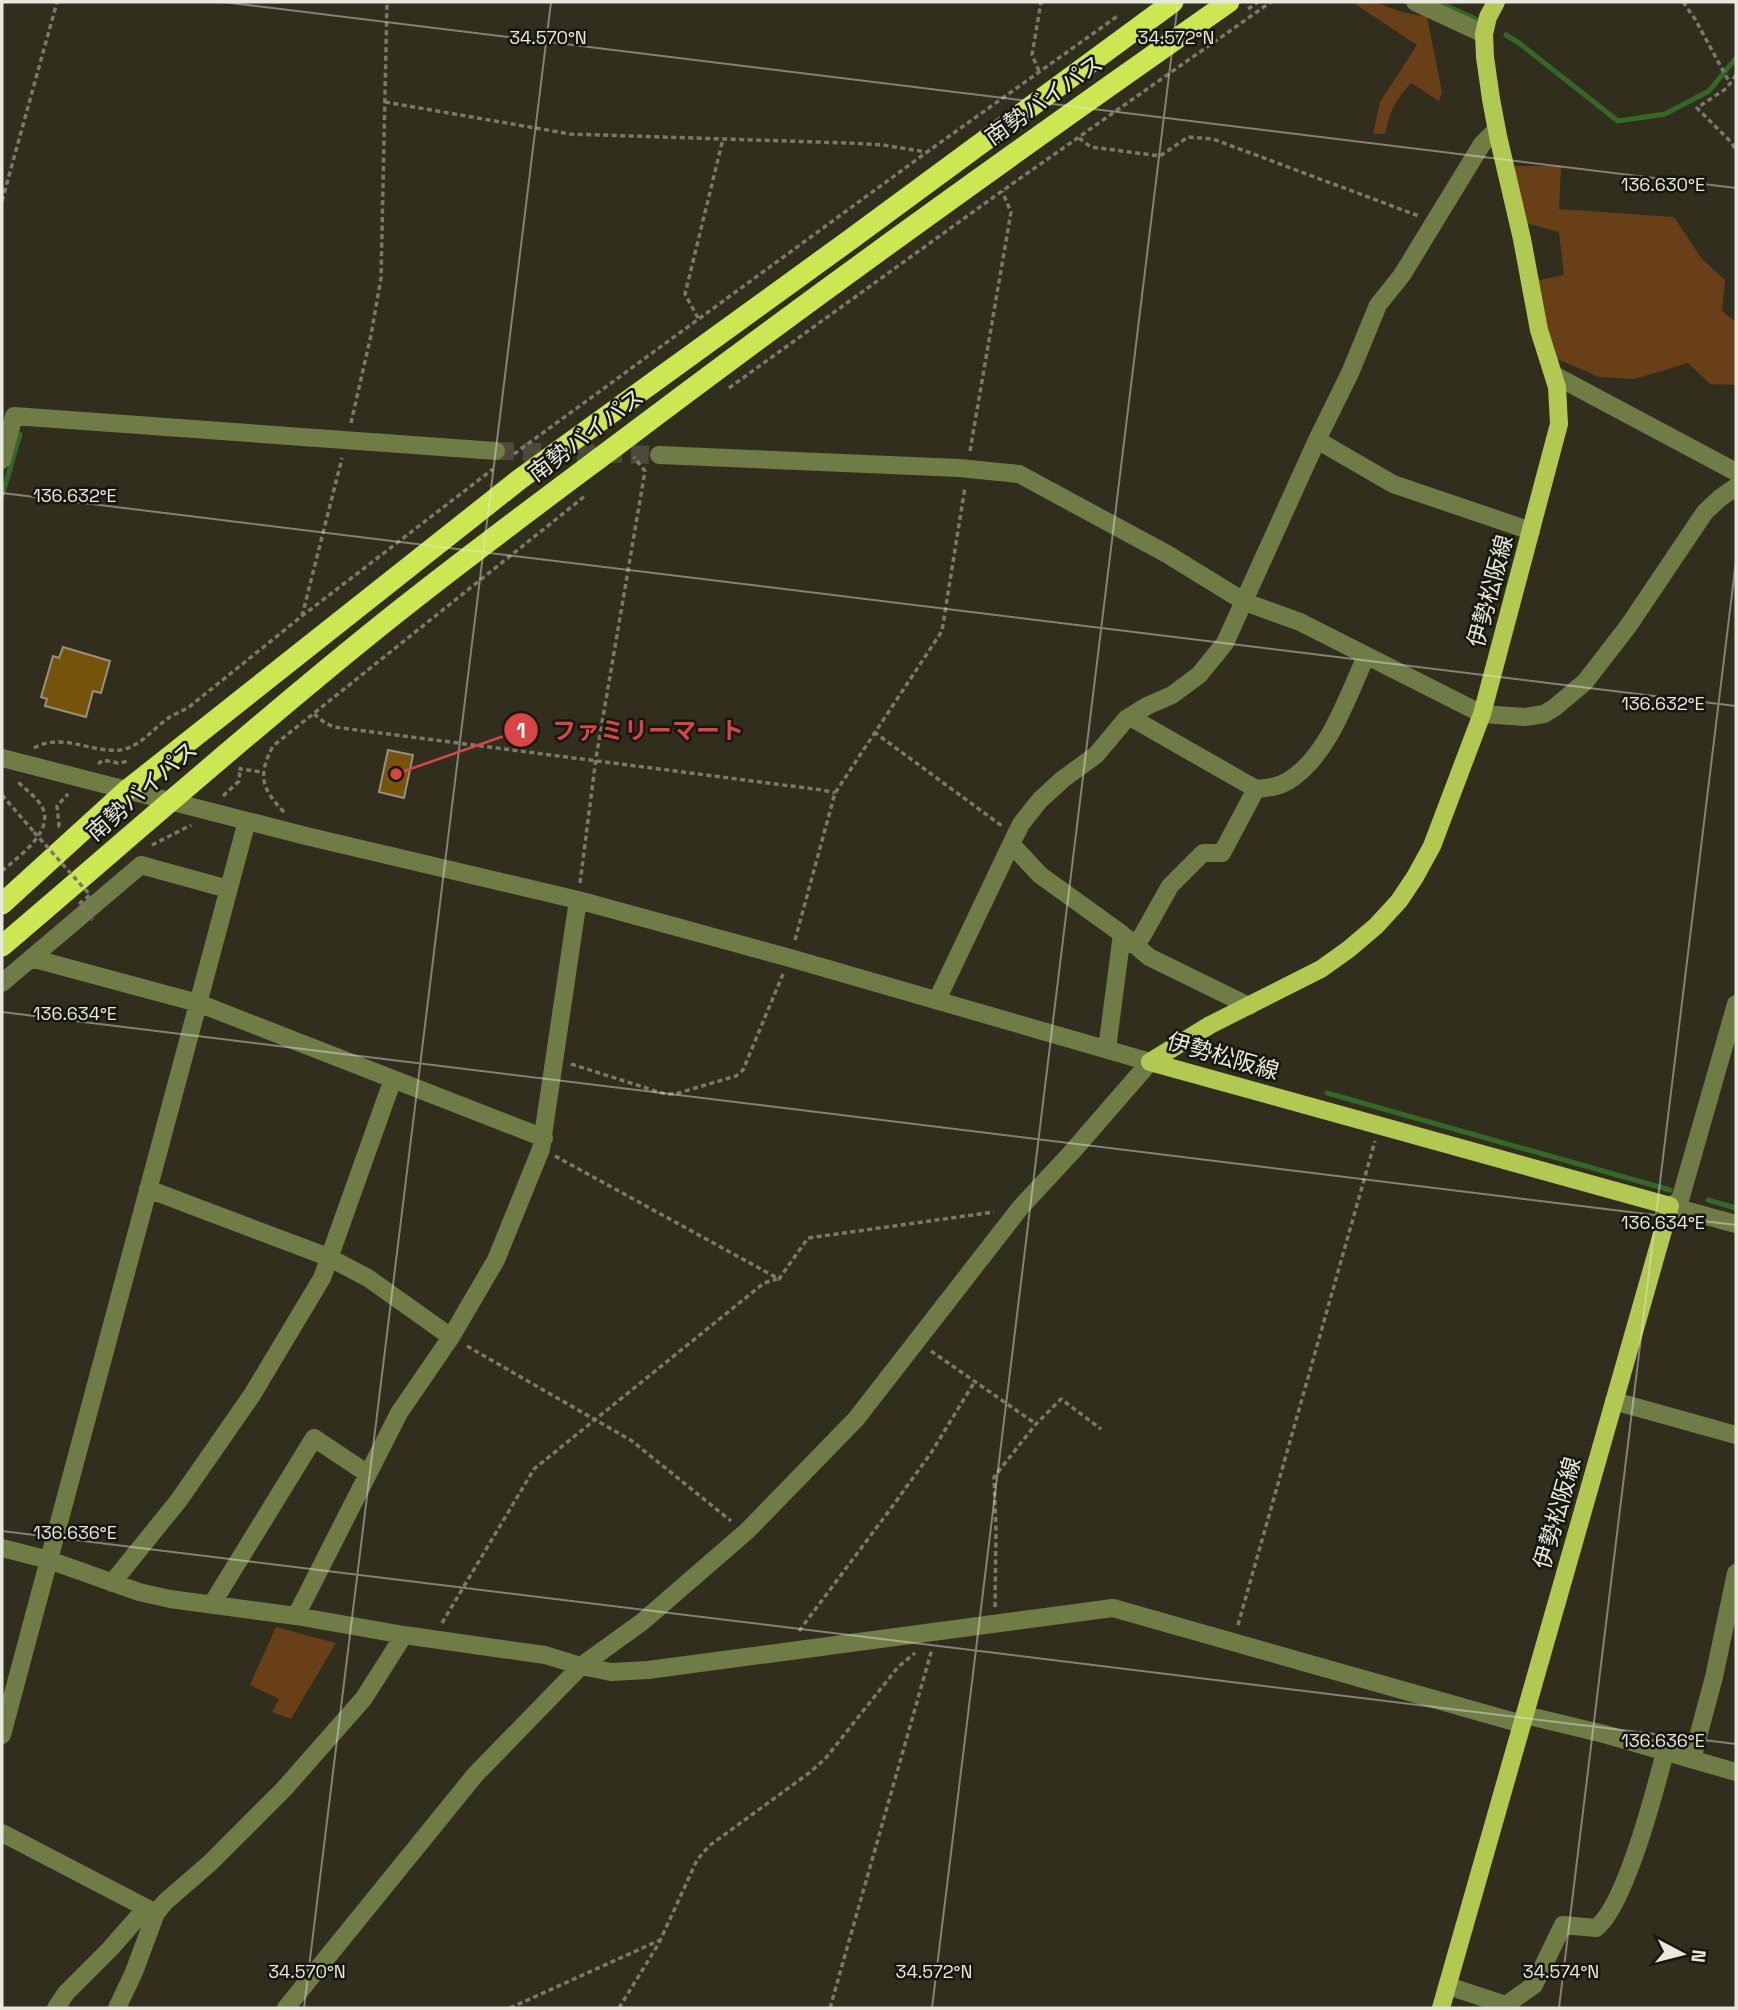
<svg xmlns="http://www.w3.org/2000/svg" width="1738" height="2010" font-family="'Space Grotesk','Noto Sans JP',sans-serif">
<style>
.green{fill:#693f18}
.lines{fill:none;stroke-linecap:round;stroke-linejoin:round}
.stream{stroke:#346925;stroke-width:5}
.building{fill:#74530b;stroke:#9a907f;stroke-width:2}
.minor-tunnel{stroke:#4d4a3b;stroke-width:18;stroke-dasharray:18 9;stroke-linecap:butt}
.path{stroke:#7b796b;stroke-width:3.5;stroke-dasharray:5 3.5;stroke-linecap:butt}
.minor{stroke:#6f7c45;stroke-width:18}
.major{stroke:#b1c950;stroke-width:18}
.highway{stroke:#cbe852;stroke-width:21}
.path-bridge{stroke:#7b796b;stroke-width:3.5;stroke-dasharray:5 3.5;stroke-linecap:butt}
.ticks{fill:none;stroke:#e9e8de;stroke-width:2;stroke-opacity:0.45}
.labels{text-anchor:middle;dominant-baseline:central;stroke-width:5;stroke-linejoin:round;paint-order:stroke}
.street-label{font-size:23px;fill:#e9e8de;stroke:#17160f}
.ticks-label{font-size:18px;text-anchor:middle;fill:#e9e8de;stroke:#17160f;stroke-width:5;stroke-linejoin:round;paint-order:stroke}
.leader{fill:none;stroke:#d94543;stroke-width:2.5}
.callout-dot{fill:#d94543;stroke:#17160f;stroke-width:2.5}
.mark-label{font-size:21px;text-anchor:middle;font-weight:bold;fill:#fff}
.callout-label{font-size:24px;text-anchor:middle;font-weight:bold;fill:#d94543;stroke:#17160f;stroke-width:5;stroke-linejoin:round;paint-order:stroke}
</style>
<rect width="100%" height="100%" fill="#312e1e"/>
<path class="green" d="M1352,2H1375L1402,12L1427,17L1442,92L1439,101L1411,83C1394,102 1391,109 1385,134H1373L1380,102L1417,45Z
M1512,166H1561L1559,209L1674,217L1702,259L1725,280L1722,311L1736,322V385L1710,384L1688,363L1635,379L1599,377L1555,358L1535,281L1564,275L1559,232L1526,223Z
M276,1627L336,1643L291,1719L272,1712L279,1699L250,1685Z"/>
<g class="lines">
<path class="stream" d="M1438,2L1480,21
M1506,35L1519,43L1618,121L1665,114L1709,91L1736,58
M2,496L20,434
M1327,1093L1670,1190
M1708,1200L1736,1208"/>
</g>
<path class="building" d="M63,647L110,661L101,693L93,691L86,717L45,706L47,699L41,697L53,656L59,658Z
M388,750L413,755L404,798L379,792Z"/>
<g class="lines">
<path class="minor-tunnel" d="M496,451L659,455"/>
<path class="path" d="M1683,2L1695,19L1727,78L1731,82
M1248,9L1258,2
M1039,71L1032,55L1041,2
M1736,75L1727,88L1697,108L1731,142L1736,150
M385,102L570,134L848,143L883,145L926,152
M1079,138L1091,147L1160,156L1188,137L1213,139L1419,216
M2,201L57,2
M698,318L685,294L723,139
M729,388L1002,191L1271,2
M351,423L371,335L381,278L387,2
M970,451L1011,212L1002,191
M514,454L927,152L1119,15
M302,616L342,458
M314,714L325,723L334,727L822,790L835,793
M874,732L1002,826
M34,748C62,732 91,753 120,750C141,747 153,728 170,717C176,713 183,711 189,707L302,616L493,469
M98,764L103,760L118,763L130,761
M241,767L240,769L262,772
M2,795L34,832
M223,796L239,781L240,769
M284,812C262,789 257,776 273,746L585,496
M60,826H59L57,806L68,794
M152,845L191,825
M2,871C18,857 57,830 41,805C35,796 25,789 17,781
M580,883L596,758L645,471L634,457
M795,940L835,793L942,631L965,487
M571,1064L665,1094H675L736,1076L743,1070L783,974
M555,1156L779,1279L808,1238L994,1212
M467,1346L632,1441L731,1521
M931,1351L1036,1424
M995,1607L996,1530L994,1477L1036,1424L1061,1399L1101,1429
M442,1623L534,1469L764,1283L777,1279
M1238,1625L1375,1141
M799,1631L889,1511L931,1453L975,1381
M510,2008L660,1940
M619,2008L659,1943L697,1860L709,1846L809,1773L825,1759L898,1667L915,1653
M830,2008L932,1649"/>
<path class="minor" d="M1415,2L1484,34
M1554,375L1736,472
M1317,440L1393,484L1531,531
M659,455L959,468L1019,474L1167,554L1245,602L1300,622L1482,714L1525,717L1544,714L1554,708L1585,682L1629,625L1705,512L1720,498L1736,487
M2,460L14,416L496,451
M1130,717L1256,789C1267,788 1278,787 1288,781C1328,757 1348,696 1366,656
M2,758L306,836L578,900L790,958L1150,1062L1071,1153L1020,1208L856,1419L747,1531L642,1622L581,1666L475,1775L286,2008
M1012,845L1040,875L1122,934L1107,1049
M1127,938L1149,957L1249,1006
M1134,945L1142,936L1170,886L1203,853H1222L1256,789
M31,958L198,1003L544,1138
M2,983L141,865L228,889
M937,1000L1015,836L1021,824L1040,800L1063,779L1096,755L1126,719L1147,706L1172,695L1199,675L1225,643L1317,440L1350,373L1378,305L1402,275L1482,144L1496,130
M148,1189L328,1257L368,1278L451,1337
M1670,1206L1680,1200L1736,1004
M1670,1206L1736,1224
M1614,1401L1736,1435
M2,1548L49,1560L139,1592L170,1599L296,1616L404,1635L545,1655L581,1666L611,1672L648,1670L1113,1608L1522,1724
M112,1583L179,1500L252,1395L322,1278L393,1079
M212,1604L314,1438L368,1474
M296,1616L399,1413L451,1337L496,1260L541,1149L578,900
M1525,1715L1604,1734L1736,1772
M2,1735L247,821
M1692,1759L1714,1677L1736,1573
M2,1833L156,1913L165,1902L210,1863L284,1789L364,1698L404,1635
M1448,1986L1506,2005
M56,2008L66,1993L110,1949L146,1908
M117,2008L134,1972L156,1913
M1505,2008L1506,2005L1534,1985L1563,1925L1596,1928C1625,1906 1655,1791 1665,1752"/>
<path class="major" d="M1150,1062L1670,1206L1441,2008
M1150,1062L1210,1025L1321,969L1349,949L1376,926L1399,901L1415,877L1432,846L1482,714L1559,424L1557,387L1539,330L1522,239L1498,136L1491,99L1485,57L1484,34L1488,17L1496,2"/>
<path class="highway" d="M2,904L126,791L520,479L847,242L1173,2
M2,946C124,842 245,735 370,634C450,569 534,507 617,445C818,293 1023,146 1229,2"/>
<path class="path-bridge" d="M34,832L90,895L79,904L93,920"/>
</g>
<path class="ticks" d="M223,2L1736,188M2,493L1736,706M2,1012L1736,1225M2,1531L1736,1744M304,2008L551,2M932,2008L1178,2M1559,2008L1736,561"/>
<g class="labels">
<g class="street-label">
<text transform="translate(1044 100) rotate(-35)">南勢バイパス</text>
<text transform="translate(586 435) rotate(-37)">南勢バイパス</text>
<text transform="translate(1490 591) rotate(-75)">伊勢松阪線</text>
<text transform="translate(142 791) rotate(-41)">南勢バイパス</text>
<text transform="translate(1223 1056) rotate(16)">伊勢松阪線</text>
<text transform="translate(1557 1513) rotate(-74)">伊勢松阪線</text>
</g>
</g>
<g class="ticks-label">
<text x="548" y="44">34.570°N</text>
<text x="1176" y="44">34.572°N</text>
<text x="1663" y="191">136.630°E</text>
<text x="75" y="502">136.632°E</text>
<text x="1663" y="710">136.632°E</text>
<text x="75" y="1020">136.634°E</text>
<text x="1663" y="1229">136.634°E</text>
<text x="75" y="1539">136.636°E</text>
<text x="1663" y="1747">136.636°E</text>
<text x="307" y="1978">34.570°N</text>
<text x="934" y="1978">34.572°N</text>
<text x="1561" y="1978">34.574°N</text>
</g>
<path class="leader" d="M396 774L521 730"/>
<g class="callout-dot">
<circle cx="396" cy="774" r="7"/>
<circle cx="521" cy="730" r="18"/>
</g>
<g class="mark-label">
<text x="521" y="738">1</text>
</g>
<g class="callout-label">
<text x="648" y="739">ファミリーマート</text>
</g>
<rect width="1738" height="2010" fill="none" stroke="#e9e8de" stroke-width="7"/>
<g transform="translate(1682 1954) rotate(97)" stroke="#17160f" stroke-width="5" paint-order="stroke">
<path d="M0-5L12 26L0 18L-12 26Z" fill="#e9e8de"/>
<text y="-10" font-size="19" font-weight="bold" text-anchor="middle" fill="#e9e8de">N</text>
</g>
</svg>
